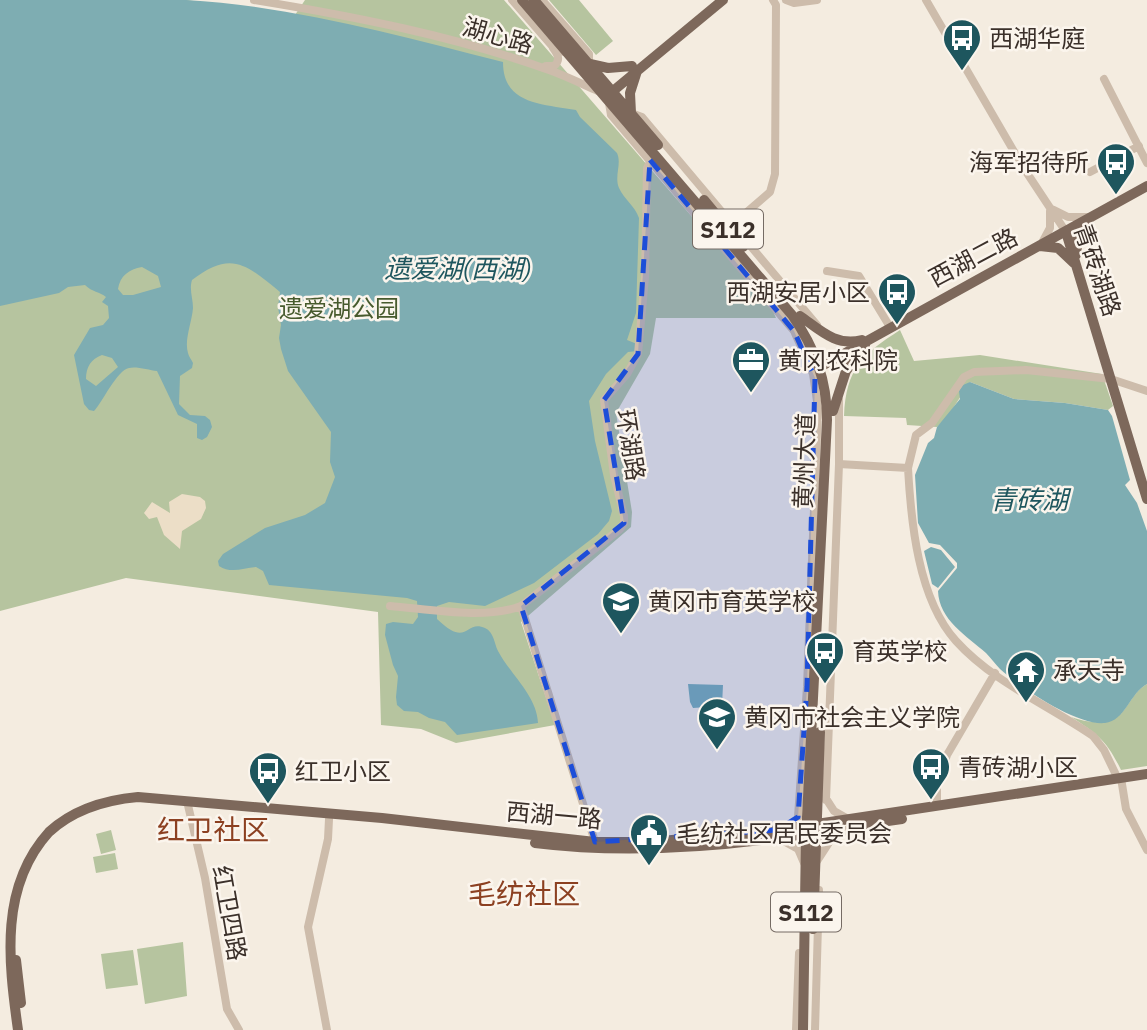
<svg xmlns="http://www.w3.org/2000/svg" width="1147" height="1030" font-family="'IBM Plex Sans','Noto Sans SC',sans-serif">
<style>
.green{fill:#b6c49f}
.plaza{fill:#ecdec7}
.water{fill:#7eadb2;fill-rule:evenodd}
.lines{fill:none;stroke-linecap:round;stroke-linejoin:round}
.minor{stroke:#cdbcab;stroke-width:8}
.major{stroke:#7d685b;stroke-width:10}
.marked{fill:#1d4ed8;fill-opacity:0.2;stroke:#1d4ed8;stroke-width:5;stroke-dasharray:14 9;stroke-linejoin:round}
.labels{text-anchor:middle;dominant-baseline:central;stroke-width:5;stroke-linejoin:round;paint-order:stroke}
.shield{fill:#fbf5ed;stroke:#756b64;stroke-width:2}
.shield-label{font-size:23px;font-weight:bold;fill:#3b302a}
.street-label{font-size:24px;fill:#3b302a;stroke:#fbf5ed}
.poi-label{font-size:24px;fill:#3b302a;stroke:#fbf5ed;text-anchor:start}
.park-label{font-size:24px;fill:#475a2d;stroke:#fbf5ed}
.water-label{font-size:26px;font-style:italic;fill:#1e565e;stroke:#fbf5ed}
.quarter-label{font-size:28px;fill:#8c4021;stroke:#fbf5ed}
</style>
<rect width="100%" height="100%" fill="#f4ece0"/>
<path class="green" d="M0,0H186L295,15L305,0H504L772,309L776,318H656L650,354L616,413L632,512L631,527L521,622L555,725L456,743L421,729L381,725L378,612L126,578L0,611Z
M549,0H579L613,41L596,55Z
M900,330L914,361L980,355L1102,374L1113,406L1108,410L1065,403L1014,399L970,382L948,416L937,427L907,425L906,418L844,416C846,368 863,354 900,330Z
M1147,684V766L1121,770C1107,741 1098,734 1071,717C1089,723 1111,727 1124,710C1132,700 1136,690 1147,684Z
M111,830L116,850L101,854L96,834Z
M115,853L118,869L96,873L93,857Z
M183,942L187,996L145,1004L137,949Z
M133,950L138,985L106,989L101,954Z"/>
<path class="plaza" d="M182,494L200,497L205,501L206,508L201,519L182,531L180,549L164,535L157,517L149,519L144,513L152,502L170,513L169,502Z"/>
<path class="water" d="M0,0C62,0 124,0 186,0C293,6 399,36 503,62C503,105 543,104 576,110L580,117L617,153C622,164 614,176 619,188C624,199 635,206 639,218L636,313L627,340L637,344V351L628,352L606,374L589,401L595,441L612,511L609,521L598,534L534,583L485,606L449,602L437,606V619C468,649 465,619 485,628C494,632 494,643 498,651C510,674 537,696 538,723L457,735L445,722L429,718L418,712L404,711L397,705L396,697L398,676L393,665L385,635L386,624L393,622L413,624L418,617L417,601L407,598L269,585L263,571L256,567C243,568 231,574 219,566L218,561L223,554L265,528L305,515L325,503L335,477L330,462L331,432L288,371L281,349L279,338L281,325L278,307L280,292C246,264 231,250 192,280C189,290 193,298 193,308C192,322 184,340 188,353C189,357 191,359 193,363L192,368L180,376L179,404L190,415L205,416L210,420L212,427L207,437L202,440L197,438V424L178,415L157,371C149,370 136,366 129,368C117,370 102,403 94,411L89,410L84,404L74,355L90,328L103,325L109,318L108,306L102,302L106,297C100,292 92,292 85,285L68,287L59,293L0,306ZM142,267L158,276L161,287L133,295H123L118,289C120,276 129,269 142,267ZM102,355L112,358L118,367L96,386L86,379C86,367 91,359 102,355Z
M970,382L1014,399L1065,403L1108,410L1112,416L1130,480L1125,485L1137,503L1147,531V684C1130,693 1125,721 1105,723C1077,726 1021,688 1000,669C995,664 991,658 986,653C967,636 939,620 938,591L957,568V563L940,545L929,543L918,523L915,475L928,443L934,438L937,427L960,399L959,391L963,385Z
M931,547L941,550L955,567L938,588L932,584L924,551Z
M688,684L723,685L722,706L693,708L690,702Z"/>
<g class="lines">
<path class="minor" d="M254,0C352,16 455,36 549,70C566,76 582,84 598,91
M512,0L552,46L564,52
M542,0L589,54V64
M786,0L794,3L817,0
M926,0L1023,167L1066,232
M546,66H554C561,60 558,55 553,48
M1104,79L1147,163
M609,103L611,115L794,331L813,374L818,408L807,687L798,817
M631,113L642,117L817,325
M1090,172L1139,146
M1054,210L1068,217H1089
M733,224L770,192L775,174L776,5L773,0
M1043,241L1050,228V211
M827,271L859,276L890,327
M839,464L908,468C911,522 918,599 956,641C993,682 1048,705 1093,736L1104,750L1118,779
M908,468L916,435L932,423L964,377L974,372L1026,370L1111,379L1147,391
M390,606C428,609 486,620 521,606L620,529L624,523V516L614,475L604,400L627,374L638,354L645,277L647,168L652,158
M521,606L595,842
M1121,778L1126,809L1147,850
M825,797L834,811L848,819
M826,800L839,464V400
M187,801L205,878L227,1009L239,1030
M937,806V786L947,755L995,673
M780,839L798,849L804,863
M817,861L830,841L853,826
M327,1030L308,927L328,839L329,819
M796,1030L799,953
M815,1030L819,890"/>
<path class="major" d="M522,0L792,315C815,348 827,380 827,420L806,837L803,1030
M534,0L658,145
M590,64L608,68L632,66
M607,93L613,91L723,0
M631,113L630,93L637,71
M704,200L743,247
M1066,232L1147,499
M1040,246L1058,248L1074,263
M1076,255L1078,237L1087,222
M800,316C820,330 836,347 862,340
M820,367L1147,186
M833,411L846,371L865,345
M859,825L902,819
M535,843C623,854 711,848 798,835
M813,929L820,732
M16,960L21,1003
M18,1030C8,959 0,886 49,832C74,809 105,800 138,797L382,818L595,842H651L777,830L1147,774"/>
</g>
<path class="marked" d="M650,160L794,331L815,378L807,687L798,817L777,830L595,842L521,606L624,523L604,400L638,354Z"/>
<defs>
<symbol id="bus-pin" viewBox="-11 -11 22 30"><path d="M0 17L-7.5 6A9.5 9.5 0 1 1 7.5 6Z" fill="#1e565e" stroke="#fbf5ed"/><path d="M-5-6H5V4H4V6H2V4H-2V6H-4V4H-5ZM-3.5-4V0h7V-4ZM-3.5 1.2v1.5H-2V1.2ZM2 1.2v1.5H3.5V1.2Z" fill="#fff"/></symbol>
<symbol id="office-pin" viewBox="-11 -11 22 30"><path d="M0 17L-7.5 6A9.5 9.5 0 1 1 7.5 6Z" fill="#1e565e" stroke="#fbf5ed"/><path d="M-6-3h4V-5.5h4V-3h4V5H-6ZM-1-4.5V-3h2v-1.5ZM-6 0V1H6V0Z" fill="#fff"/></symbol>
<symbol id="school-pin" viewBox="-11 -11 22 30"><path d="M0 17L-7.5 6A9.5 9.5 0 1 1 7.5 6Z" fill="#1e565e" stroke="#fbf5ed"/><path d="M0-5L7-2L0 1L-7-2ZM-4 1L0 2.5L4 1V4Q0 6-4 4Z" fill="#fff"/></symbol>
<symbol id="temple-pin" viewBox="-11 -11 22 30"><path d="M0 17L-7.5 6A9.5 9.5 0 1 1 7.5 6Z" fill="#1e565e" stroke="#fbf5ed"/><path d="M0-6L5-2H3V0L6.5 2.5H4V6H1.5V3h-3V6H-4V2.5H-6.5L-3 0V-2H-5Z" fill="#fff"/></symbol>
<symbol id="university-pin" viewBox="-11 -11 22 30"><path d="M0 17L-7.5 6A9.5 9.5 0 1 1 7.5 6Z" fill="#1e565e" stroke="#fbf5ed"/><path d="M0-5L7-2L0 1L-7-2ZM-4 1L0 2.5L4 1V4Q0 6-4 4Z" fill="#fff"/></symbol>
<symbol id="civic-pin" viewBox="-11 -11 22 30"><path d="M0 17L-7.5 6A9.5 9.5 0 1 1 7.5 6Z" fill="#1e565e" stroke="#fbf5ed"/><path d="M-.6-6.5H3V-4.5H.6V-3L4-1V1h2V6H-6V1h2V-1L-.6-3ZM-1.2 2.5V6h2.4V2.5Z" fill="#fff"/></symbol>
</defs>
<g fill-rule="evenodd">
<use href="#bus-pin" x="940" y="16" width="44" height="60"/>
<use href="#bus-pin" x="1094" y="140" width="44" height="60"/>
<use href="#bus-pin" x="875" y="270" width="44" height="60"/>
<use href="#office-pin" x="729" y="338" width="44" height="60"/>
<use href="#school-pin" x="599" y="579" width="44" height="60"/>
<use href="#bus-pin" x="803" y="629" width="44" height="60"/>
<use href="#temple-pin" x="1004" y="648" width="44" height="60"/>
<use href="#university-pin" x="695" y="695" width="44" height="60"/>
<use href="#bus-pin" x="909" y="745" width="44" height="60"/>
<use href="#bus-pin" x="246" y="749" width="44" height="60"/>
<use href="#civic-pin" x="627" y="811" width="44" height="60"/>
</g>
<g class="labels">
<g class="shield">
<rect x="693" y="209.5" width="70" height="39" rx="5"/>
<rect x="771" y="892.5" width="70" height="39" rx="5"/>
</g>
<g class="shield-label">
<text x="728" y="229">S112</text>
<text x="806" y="912">S112</text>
</g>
<g class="street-label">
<text transform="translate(498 35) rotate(16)">湖心路</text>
<text transform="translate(973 257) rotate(-28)">西湖二路</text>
<text transform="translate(1098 270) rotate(71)">青砖湖路</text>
<text transform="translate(631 445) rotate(81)">环湖路</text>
<text transform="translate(804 461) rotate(-88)">黄州大道</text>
<text transform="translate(554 815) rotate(5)">西湖一路</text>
<text transform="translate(230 913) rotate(80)">红卫四路</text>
</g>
<g class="poi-label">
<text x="989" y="38">西湖华庭</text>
<text x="1089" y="162" text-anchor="end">海军招待所</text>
<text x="870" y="292" text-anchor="end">西湖安居小区</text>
<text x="778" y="360">黄冈农科院</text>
<text x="648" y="601">黄冈市育英学校</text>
<text x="852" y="651">育英学校</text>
<text x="1053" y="670">承天寺</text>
<text x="744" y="717">黄冈市社会主义学院</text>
<text x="958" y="767">青砖湖小区</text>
<text x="295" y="771">红卫小区</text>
<text x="676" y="833">毛纺社区居民委员会</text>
</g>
<g class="park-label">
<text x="339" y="308">遗爱湖公园</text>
</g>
<g class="water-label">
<text x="458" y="268">遗爱湖(西湖)</text>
<text x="1029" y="499">青砖湖</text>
</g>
<g class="quarter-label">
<text x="213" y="829">红卫社区</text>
<text x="524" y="893">毛纺社区</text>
</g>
</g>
</svg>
